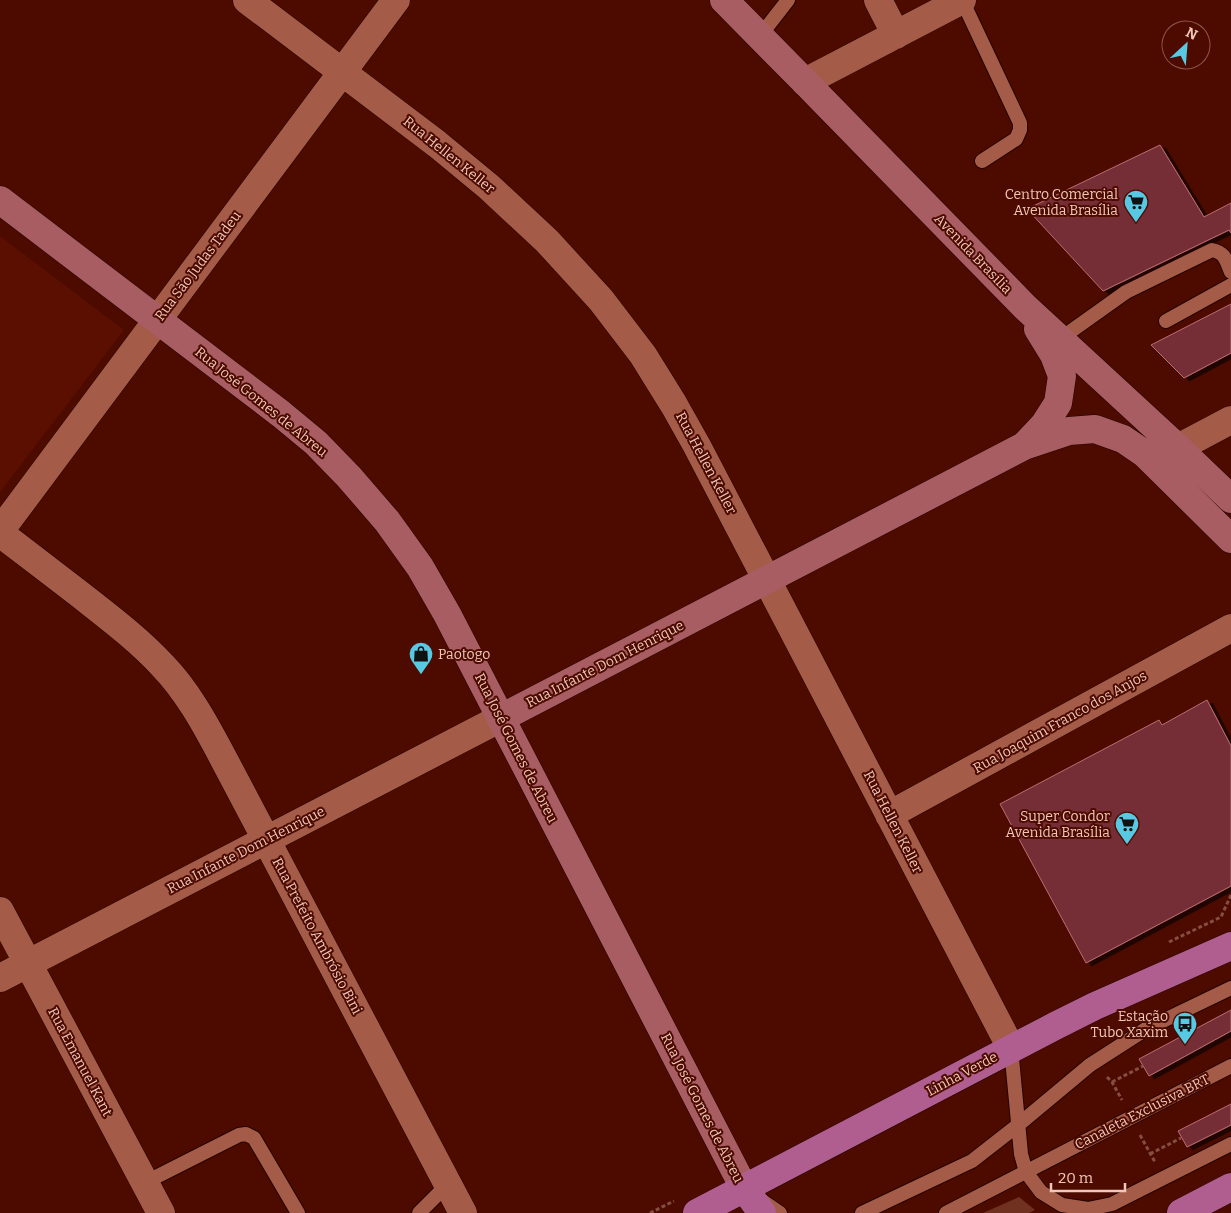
<svg xmlns="http://www.w3.org/2000/svg" width="1231" height="1213" font-family="Bitter,serif">
<style>
.built{fill:#5a0f00}
.green{fill:#713120}
.building{fill:#752e36;stroke:#bb6d73;filter:url(#shadow)}
.lines{fill:none;stroke-linecap:round;stroke-linejoin:round}
.service-casing{stroke:#250400;stroke-width:16}
.minor-casing{stroke:#250400;stroke-width:29}
.tertiary-casing{stroke:#250400;stroke-width:29}
.secondary-casing{stroke:#250400;stroke-width:29}
.trunk-casing{stroke:#250400;stroke-width:29}
.path{stroke:#864d42;stroke-width:3;stroke-dasharray:4 2.5;stroke-linecap:butt}
.service{stroke:#a45c48;stroke-width:14}
.minor{stroke:#a45c48;stroke-width:28}
.tertiary{stroke:#a45c48;stroke-width:28}
.secondary{stroke:#a85d63;stroke-width:28}
.trunk{stroke:#b05e8f;stroke-width:28}
.labels{text-anchor:middle;dominant-baseline:central;stroke-width:4;stroke-linejoin:round;paint-order:stroke}
.street-label{font-size:14px;fill:#f0c7bb;stroke:#4d0b00}
.poi-label{font-size:14px;fill:#f0c7bb;stroke:#4d0b00;text-anchor:end}
</style>
<defs>
<filter id="shadow"><feDropShadow dx="5.5" dy="3" stdDeviation="0" flood-color="#0009"/></filter>
</defs>
<rect width="100%" height="100%" fill="#4d0b00"/>
<path class="built" d="M0,236L124,330L0,492Z"/>
<path class="green" d="M1019,1197L1035,1210L1029,1213H983Z"/>
<path class="building" d="M1160,145L1204,217L1231,203V233L1229,230L1103,291L1027,209Z
M1231,304V353L1184,378L1151,345Z
M1207,700L1231,746V886L1086,963L1000,804L1159,720L1162,725Z
M1231,1010V1031L1149,1076L1139,1059Z
M1231,1104V1125L1187,1147L1178,1131Z"/>
<g class="lines">
<defs>
<path id="service" d="M962,0L1020,123V130L1016,139L982,161
M760,36L788,0
M1166,321L1231,285
M1060,339L1126,292L1212,250C1226,253 1226,261 1231,272
M1011,1048L1021,1154L1026,1172L1041,1192L1062,1205L1088,1209L1112,1204L1231,1144
M144,1183L239,1135L246,1134L254,1138L298,1213
M761,1200L780,1213
M419,1213L448,1184
M862,1213L972,1161L1018,1125L1090,1065L1146,1029L1231,988
M946,1213L1231,1066"/>
<path id="minor" d="M247,0L437,144L489,187L547,241L601,300L643,355L674,405L697,446L1011,1048
M1178,448L1231,420
M0,531L396,0
M0,533C27,554 55,575 82,596C110,618 139,640 163,666C187,691 204,722 220,752L463,1213
M889,815L1231,628
M0,911L161,1213
M0,978L501,718"/>
<path id="tertiary" d="M878,0L896,35
M805,82L962,0"/>
<path id="secondary" d="M724,0L805,82L1025,307L1178,448L1231,499
M0,200L281,414L316,443L349,477L387,521L420,567L447,614L744,1188
M1025,445L1044,425L1058,403L1062,376L1054,355L1038,329
M501,718L1024,446L1069,431L1095,429L1123,439L1145,454L1231,539"/>
<path id="trunk" d="M744,1188L762,1213
M697,1213L1055,1026L1095,1006L1231,946
M1181,1213L1231,1187"/>
</defs>
<use href="#service" class="service-casing"/>
<use href="#minor" class="minor-casing"/>
<use href="#tertiary" class="tertiary-casing"/>
<use href="#secondary" class="secondary-casing"/>
<use href="#trunk" class="trunk-casing"/>
<path class="path" d="M1169,942L1221,917L1231,895
M1107,1077L1112,1082L1122,1100
M1112,1082L1143,1066
M1140,1135L1155,1162
M1150,1154L1181,1138
M650,1213L674,1201"/>
<use href="#service" class="service"/>
<use href="#minor" class="minor"/>
<use href="#tertiary" class="tertiary"/>
<use href="#secondary" class="secondary"/>
<use href="#trunk" class="trunk"/>
</g>
<defs>
<symbol id="supermarket-pin" viewBox="-11 -11 22 30"><path d="M0 17L-7.5 6A9.5 9.5 0 1 1 7.5 6Z" fill="#58c9e3" stroke="#4d0b00"/><path d="M-6-5.5h2.5l.6 2H6L4.5 2H-2.5L-4.4-4H-6ZM-1.5 3.2a1.3 1.3 0 1 0 .1 0ZM3 3.2a1.3 1.3 0 1 0 .1 0Z" fill="#111"/></symbol>
<symbol id="shop-pin" viewBox="-11 -11 22 30"><path d="M0 17L-7.5 6A9.5 9.5 0 1 1 7.5 6Z" fill="#58c9e3" stroke="#4d0b00"/><path d="M-5-2.5h2.3a2.7 3.5 0 0 1 5.4 0H5L5.5 6h-11ZM-1.5-2.5h3a1.5 2.3 0 0 0-3 0Z" fill="#111"/></symbol>
<symbol id="bus-pin" viewBox="-11 -11 22 30"><path d="M0 17L-7.5 6A9.5 9.5 0 1 1 7.5 6Z" fill="#58c9e3" stroke="#4d0b00"/><path d="M-5-6H5V4H4V6H2V4H-2V6H-4V4H-5ZM-3.5-4V0h7V-4ZM-3.5 1.2v1.5H-2V1.2ZM2 1.2v1.5H3.5V1.2Z" fill="#111"/></symbol>
</defs>
<g fill-rule="evenodd">
<use href="#supermarket-pin" x="1122" y="188" width="28" height="38"/>
<use href="#shop-pin" x="407" y="640" width="28" height="38"/>
<use href="#supermarket-pin" x="1113" y="810" width="28" height="38"/>
<use href="#bus-pin" x="1171" y="1010" width="28" height="38"/>
</g>
<g class="labels">
<g class="street-label">
<text transform="translate(449 155) rotate(39)">Rua Hellen Keller</text>
<text transform="translate(973 254) rotate(46)">Avenida Brasília</text>
<text transform="translate(198 266) rotate(-53)">Rua São Judas Tadeu</text>
<text transform="translate(261 402) rotate(39)">Rua José Gomes de Abreu</text>
<text transform="translate(706 463) rotate(62)">Rua Hellen Keller</text>
<text transform="translate(605 664) rotate(-27)">Rua Infante Dom Henrique</text>
<text transform="translate(1060 722) rotate(-29)">Rua Joaquim Franco dos Anjos</text>
<text transform="translate(516 748) rotate(63)">Rua José Gomes de Abreu</text>
<text transform="translate(893 822) rotate(63)">Rua Hellen Keller</text>
<text transform="translate(246 850) rotate(-27)">Rua Infante Dom Henrique</text>
<text transform="translate(317 936) rotate(62)">Rua Prefeito Ambrósio Bini</text>
<text transform="translate(80 1062) rotate(62)">Rua Emanuel Kant</text>
<text transform="translate(962 1074) rotate(-28)">Linha Verde</text>
<text transform="translate(702 1108) rotate(63)">Rua José Gomes de Abreu</text>
<text transform="translate(1142 1112) rotate(-27)">Canaleta Exclusiva BRT</text>
</g>
<g class="poi-label">
<text x="1118" y="194">Centro Comercial<tspan x="1118" dy="16">Avenida Brasília</tspan></text>
<text x="438" y="654" text-anchor="start">Paotogo</text>
<text x="1110" y="816">Super Condor<tspan x="1110" dy="16">Avenida Brasília</tspan></text>
<text x="1168" y="1016">Estação<tspan x="1168" dy="16">Tubo Xaxim</tspan></text>
</g>
</g>
<g transform="translate(1186 45) rotate(26)"><circle r="24" fill="#4d0b00" stroke="#8e564b"/>
<path d="M0-4L9 19L0 12L-9 19Z" fill="#58c9e3"/>
<text y="-8" font-size="14" font-weight="bold" text-anchor="middle" fill="#f0c7bb">N</text>
</g>
<path d="M1051 1183v8h74v-8" fill="none" stroke="#f0c7bb" stroke-width="2.5"/>
<text x="1058" y="1183" font-size="15" fill="#f0c7bb" stroke="#4d0b00" stroke-width="4" paint-order="stroke">20 m</text>
</svg>
